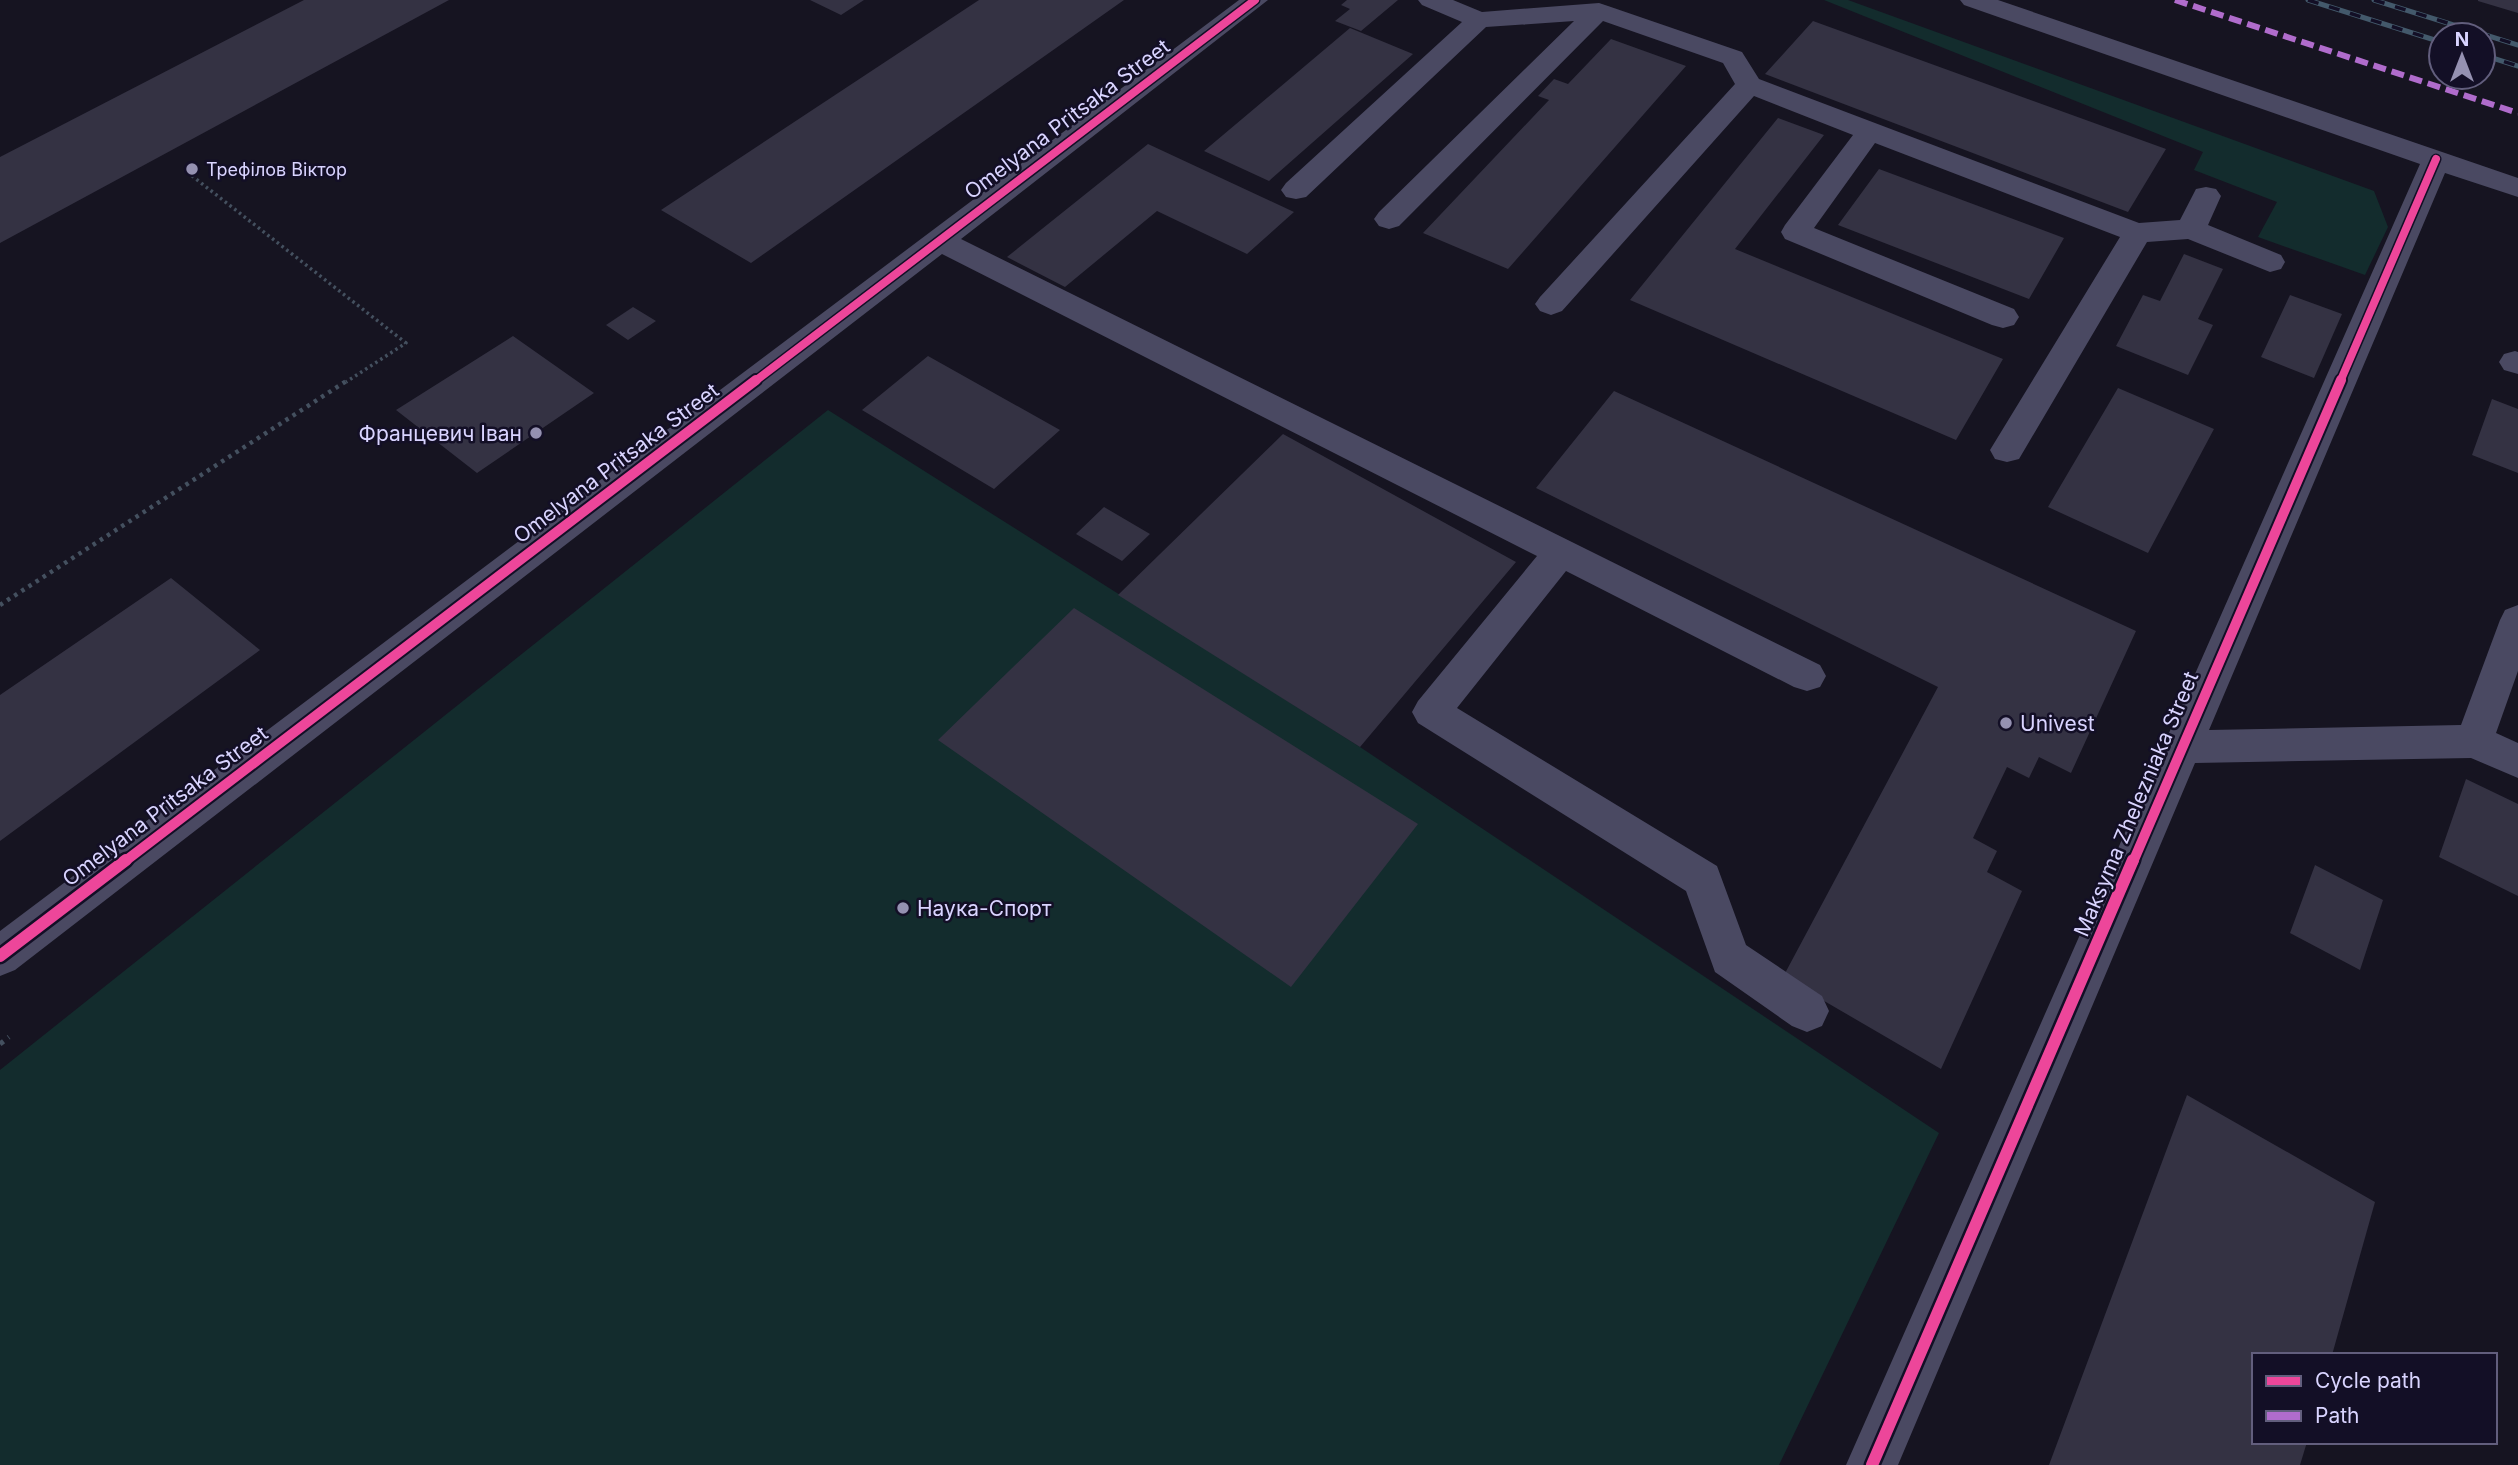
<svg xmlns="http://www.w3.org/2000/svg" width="2518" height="1465" font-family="Inter,sans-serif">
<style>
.green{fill:#132c2d}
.building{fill:#343243}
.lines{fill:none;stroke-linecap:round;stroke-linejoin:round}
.path-far2{stroke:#44505f;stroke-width:3.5;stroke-dasharray:2.5 3.5;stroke-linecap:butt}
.path-far1{stroke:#44505f;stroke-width:4.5;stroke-dasharray:3.5 5;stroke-linecap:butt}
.path{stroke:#44505f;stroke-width:5;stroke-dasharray:4.5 6;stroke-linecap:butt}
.minor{fill:#4a4962;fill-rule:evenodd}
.rail-casing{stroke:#43596b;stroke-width:5}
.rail{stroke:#130f26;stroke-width:3.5;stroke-dasharray:11;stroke-linecap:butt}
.quiet{stroke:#b06ccc;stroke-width:6;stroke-dasharray:13 6;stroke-linecap:butt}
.cycleway-far2-casing{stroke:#130f26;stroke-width:11}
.cycleway-far1-casing{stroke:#130f26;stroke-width:14}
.cycleway-casing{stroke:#130f26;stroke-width:17}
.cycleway-far2{stroke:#ed469a;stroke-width:8}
.cycleway-far1{stroke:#ed469a;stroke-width:10}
.cycleway{stroke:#ed469a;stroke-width:12}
.poi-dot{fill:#9591b1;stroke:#130f26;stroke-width:2.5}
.labels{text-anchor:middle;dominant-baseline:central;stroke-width:5;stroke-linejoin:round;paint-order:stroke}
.far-poi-label{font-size:18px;fill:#d9d4ff;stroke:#130f26;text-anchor:start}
.street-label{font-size:21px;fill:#d9d4ff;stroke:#130f26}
.poi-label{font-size:21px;fill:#d9d4ff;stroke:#130f26;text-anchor:start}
</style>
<rect width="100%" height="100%" fill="#161421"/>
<path class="green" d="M1824,0H1848L2374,191L2388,227L2365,275L2258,237L2277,202L2194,170L2203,152Z
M828,410L1360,747L1939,1133L1779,1465H0V1070Z"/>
<path class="building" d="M304,0H449L0,243V157Z
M810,0H864L841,15Z
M979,0H1124L751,263L661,210Z
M1347,0H1398L1361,31L1335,21L1350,9L1341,5Z
M2478,0H2518V13L2478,1Z
M1813,21L2166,149L2128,212L1765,74Z
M1350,28L1413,54L1269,181L1204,151Z
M1611,39L1686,66L1508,269L1423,233L1549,100L1538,96L1554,79L1568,84Z
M1778,118L1824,135L1735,249L2003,359L1956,440L1630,300Z
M1148,144L1294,212L1247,254L1157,211L1065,287L1007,257Z
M1879,169L2064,238L2029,299L1838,225Z
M2184,254L2223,269L2198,319L2213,325L2188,375L2116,346L2143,295L2160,301Z
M2290,295L2342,314L2314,378L2261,357Z
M633,307L656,321L628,340L606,325Z
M513,336L594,393L477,473L396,410Z
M928,356L1060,430L994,489L862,410Z
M2118,388L2214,429L2148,553L2048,507Z
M1614,391L2136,631L2071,773L2039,757L2029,778L2007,767L1973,838L1997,851L1987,872L2022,891L1941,1069L1783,977L1938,687L1536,488Z
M2492,399L2518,409V473L2472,455Z
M1283,434L1516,562L1360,747L1118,595Z
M1104,507L1150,534L1122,561L1076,534Z
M171,578L260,650L0,841V695Z
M1074,608L1418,824L1291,987L938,740Z
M2466,779L2518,804V896L2439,857Z
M2315,865L2383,900L2360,970L2290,933Z
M2187,1095L2375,1202L2332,1355H2254V1442H2307L2300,1465H2049Z"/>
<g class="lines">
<path class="path-far2" d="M187,172L406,343L346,382"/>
<path class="path-far1" d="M0,605L348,380"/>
<path class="path" d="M0,1044L9,1037"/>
<path class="minor" d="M1239,0H1268L961,239L1820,665L1826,676L1820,687L1807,691L1794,687L1566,571L1457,708L1717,866L1746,945L1822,996L1829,1011L1822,1026L1807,1032L1792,1026L1715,972L1686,891L1418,723L1412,712L1418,701L1537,556L942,254L15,970L0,976V931Z
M1418,0H1453L1482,12L1599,3L1608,6L1742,52L1759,79L2139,223L2180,220L2196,189L2206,187L2216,189L2221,196L2208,225L2281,255L2285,262L2281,269L2270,272L2188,239L2147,242L2019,459L2007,462L1995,459L1990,450L2120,237L1875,143L1814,228L2014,309L2019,317L2014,325L2003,328L1992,325L1785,239L1781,232L1785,225L1853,135L1754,96L1562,311L1551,315L1540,311L1535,304L1540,297L1735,84L1723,63L1603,21L1399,226L1389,229L1379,226L1374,219L1379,212L1574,21L1486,27L1306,197L1296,199L1286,197L1281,190L1286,183L1462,22L1422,5Z
M1960,0H1998L2518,178V197L2445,173L2209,730L2461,725L2500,620L2505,610L2518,605V671L2496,733L2518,743V778L2471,758L2195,763L1898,1465H1846L2420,164L1964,5Z
M2515,351L2518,352V374L2504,370L2499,362L2504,354Z"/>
<defs>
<path id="rail" d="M2308,0L2441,42
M2374,0L2518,45
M2483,55L2518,66"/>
</defs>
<use href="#rail" class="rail-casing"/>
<use href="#rail" class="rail"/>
<path class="quiet" d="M2175,0L2518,113"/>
<defs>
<path id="cycleway-far2" d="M754,382L1255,0
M2340,382L2436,159"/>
<path id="cycleway-far1" d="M124,862L756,380
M2133,862L2341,380"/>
<path id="cycleway" d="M0,956L126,860
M1872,1465L2133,860"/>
</defs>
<use href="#cycleway-far2" class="cycleway-far2-casing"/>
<use href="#cycleway-far1" class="cycleway-far1-casing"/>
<use href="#cycleway" class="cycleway-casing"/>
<use href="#cycleway-far2" class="cycleway-far2"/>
<use href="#cycleway-far1" class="cycleway-far1"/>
<use href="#cycleway" class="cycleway"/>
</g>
<g class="poi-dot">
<circle cx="192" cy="169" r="7"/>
<circle cx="536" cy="433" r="7"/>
<circle cx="2006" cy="723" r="7"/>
<circle cx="903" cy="908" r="7"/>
</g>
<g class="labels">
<g class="far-poi-label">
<text x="206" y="169">Трефілов Віктор</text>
</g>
<g class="street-label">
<text transform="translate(1067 119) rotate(-37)">Omelyana Pritsaka Street</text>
<text transform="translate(616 463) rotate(-37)">Omelyana Pritsaka Street</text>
<text transform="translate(2136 804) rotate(-67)">Maksyma Zhelezniaka Street</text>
<text transform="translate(165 806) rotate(-37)">Omelyana Pritsaka Street</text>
</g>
<g class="poi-label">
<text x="522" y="433" text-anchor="end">Францевич Іван</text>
<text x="2020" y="723">Univest</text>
<text x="917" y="908">Наука-Спорт</text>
</g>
</g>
<rect x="2252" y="1353" width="245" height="91" fill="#130f26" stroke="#625e7d" stroke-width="2"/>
<rect x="2266" y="1376" width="35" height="10" fill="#ed469a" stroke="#625e7d" stroke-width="2"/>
<text x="2315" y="1388" font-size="21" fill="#d9d4ff">Cycle path</text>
<rect x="2266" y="1411" width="35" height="10" fill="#b06ccc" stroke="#625e7d" stroke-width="2"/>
<text x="2315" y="1423" font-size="21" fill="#d9d4ff">Path</text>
<g transform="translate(2462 56)"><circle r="33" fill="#130f26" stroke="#625e7d" stroke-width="2"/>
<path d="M0-5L12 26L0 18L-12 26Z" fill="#9591b1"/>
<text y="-10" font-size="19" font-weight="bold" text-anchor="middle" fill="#d9d4ff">N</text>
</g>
</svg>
